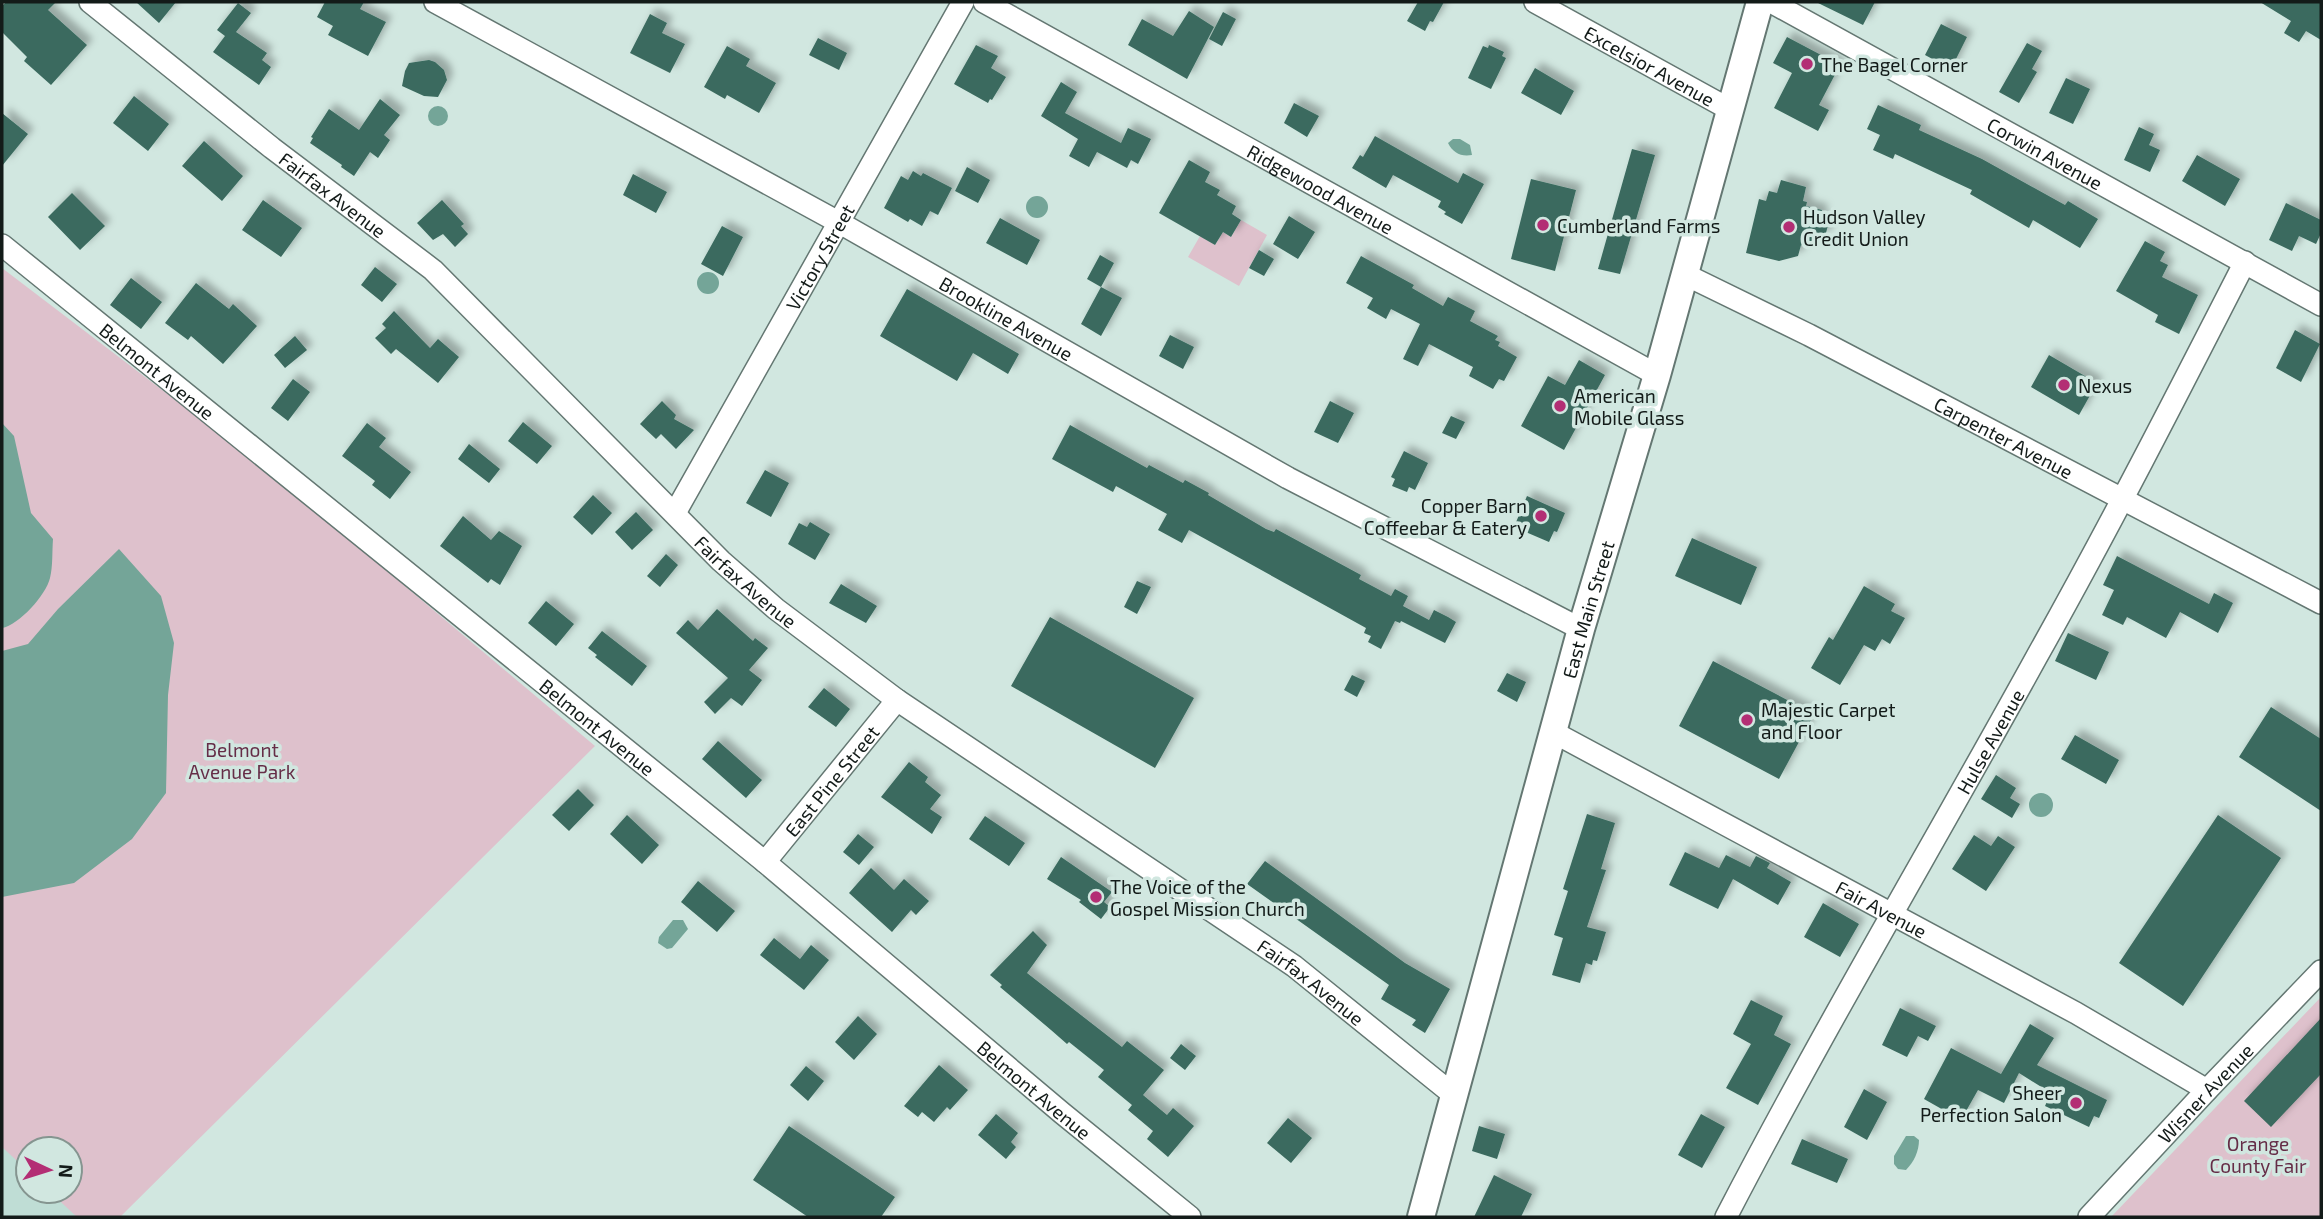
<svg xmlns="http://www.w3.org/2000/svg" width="2323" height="1219" font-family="'Exo 2',sans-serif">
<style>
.built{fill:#bfddd5}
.green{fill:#dec1cc}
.water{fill:#74a598}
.building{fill:#3a6a5e;filter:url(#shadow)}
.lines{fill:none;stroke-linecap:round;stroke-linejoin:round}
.minor-casing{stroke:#647772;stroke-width:24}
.major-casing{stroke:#647772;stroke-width:30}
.minor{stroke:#fff;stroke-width:21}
.major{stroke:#fff;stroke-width:26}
.poi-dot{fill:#b32e74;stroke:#d1e7e0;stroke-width:2.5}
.labels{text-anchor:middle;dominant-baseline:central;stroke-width:7;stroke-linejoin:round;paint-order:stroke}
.poi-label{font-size:19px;fill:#131b19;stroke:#d1e7e0;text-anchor:start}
.street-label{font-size:19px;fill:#131b19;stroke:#d1e7e0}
.park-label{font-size:19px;fill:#652d47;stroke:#d1e7e0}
</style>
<defs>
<filter id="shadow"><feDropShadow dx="6" dy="-6" stdDeviation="3.5" flood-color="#0004"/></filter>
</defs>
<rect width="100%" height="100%" fill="#d1e7e0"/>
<path class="built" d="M2,1145L28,1170V1191H50L78,1217H2Z"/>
<path class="green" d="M1241,220L1267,235L1239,286L1188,257L1200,236L1215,245L1223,232L1231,237Z
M2,268L267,470L595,746L120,1217H77L49,1191H70V1149H28V1171L2,1147Z
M2321,997V1217H2111Z"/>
<path class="water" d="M428 116a10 10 0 1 1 20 0a10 10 0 1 1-20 0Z
M1453,139H1460L1470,145L1472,155C1461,157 1453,153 1448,143Z
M1026 207a11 11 0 1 1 22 0a11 11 0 1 1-22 0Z
M697 283a11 11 0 1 1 22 0a11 11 0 1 1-22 0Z
M2,423L14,436L31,513L53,539C52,552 53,566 50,578C46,595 19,625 2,628Z
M119,549L161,596L174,643L168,695L166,793L132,839L74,883L2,897V651L28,644L58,609Z
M2029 805a12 12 0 1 1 24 0a12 12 0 1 1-24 0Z
M673,920H683L688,929L672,948L667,949L658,943L659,937Z
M1906,1136H1914L1919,1140C1919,1151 1914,1162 1906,1170L1898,1169L1894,1164V1156Z"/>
<path class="building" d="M6,2H56L48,10L87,45L51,85L24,61L27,57L2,32V6Z
M136,2H176L159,23Z
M325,2H364L360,9L386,22L368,56L328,35L333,26L317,17Z
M1418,2H1444L1433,22L1430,21L1425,31L1407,21Z
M1816,2H1875L1863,25Z
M2260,2H2321V40L2306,31L2299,42L2284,33L2291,21Z
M238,3L251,13L236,32L267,53L262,60L271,67L259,85L213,52L225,36L217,30Z
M1189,11L1214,27L1187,79L1128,45L1142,19L1173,36Z
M1223,12L1236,19L1222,46L1209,39Z
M650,14L667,23L662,33L685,44L670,73L630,53Z
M1941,24L1967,37L1951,69L1925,55Z
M1787,37L1840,65L1819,105L1829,110L1818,131L1774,108L1792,73L1773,63Z
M818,38L847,53L839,70L809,55Z
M2027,43L2042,51L2032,69L2037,72L2019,103L1999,92Z
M976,45L998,56L991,68L1006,77L992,100L990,99L988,103L954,84Z
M1489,45L1504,52L1502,56L1506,58L1491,89L1468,78L1483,46L1488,48Z
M727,46L750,59L746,66L776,83L759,113L727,95L725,99L704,87Z
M429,60L435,62L444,70L447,80L438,97L424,96L402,86L405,71L409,63Z
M1535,68L1574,91L1561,115L1521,93Z
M2066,78L2090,89L2073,124L2049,113Z
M1061,82L1077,92L1065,113L1121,143L1128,128L1151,139L1138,164L1131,160L1127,168L1097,152L1089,167L1069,156L1078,139L1041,116Z
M134,96L169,124L148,151L113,123Z
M380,99L400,115L384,135L390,140L378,158L370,152L354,176L341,167L342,165L310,143L313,138L311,137L329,109L359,130Z
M1294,103L1319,116L1307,137L1284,123Z
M1878,105L1921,125L1919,130L1982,159L2065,205L2068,201L2098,219L2080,248L2033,220L2029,228L1970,194L1972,190L1895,154L1893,159L1873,150L1880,135L1867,129Z
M2,113L28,134L2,166Z
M2139,127L2154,134L2149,145L2160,150L2150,172L2124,160Z
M1375,136L1458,183L1463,173L1484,184L1462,224L1444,214L1446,212L1438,207L1441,201L1393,175L1386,188L1352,168L1360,155L1363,157Z
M204,141L243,176L222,201L182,166Z
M1632,149L1655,155L1620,274L1598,269Z
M2197,155L2240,179L2225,206L2182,181Z
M1189,160L1210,172L1205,182L1220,190L1217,195L1236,206L1232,214L1241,220L1231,237L1223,232L1215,245L1159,213Z
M967,167L990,180L978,203L955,191Z
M913,171L921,176L923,173L952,188L938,215L930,211L922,226L910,219L908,222L884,208L901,176L908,180Z
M633,174L667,192L656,213L623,195Z
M1531,179L1576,190L1555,271L1511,259Z
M1781,180L1806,187L1803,201L1807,202L1806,206L1822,210L1820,219L1829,221L1825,237L1814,234L1811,248L1801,245L1798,256L1779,261L1746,253L1759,199L1766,201L1769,191L1777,193Z
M72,193L105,226L80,250L48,217Z
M263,200L302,228L281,257L242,230Z
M442,200L464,224L461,226L468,234L455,247L443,234L433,240L417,223Z
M2286,203L2321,220V233L2316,244L2299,236L2292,251L2269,240Z
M1289,216L1315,232L1298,259L1273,244Z
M1000,218L1040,240L1027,265L986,243Z
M722,226L743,237L723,276L701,264Z
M2145,241L2165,252L2160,261L2168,265L2162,277L2198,295L2179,334L2155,322L2158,315L2116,291Z
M1259,250L1274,259L1264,276L1249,268Z
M1100,255L1114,263L1101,287L1087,279Z
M1361,256L1414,285L1412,288L1443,306L1448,297L1475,311L1470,321L1498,336L1495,340L1500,342L1498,346L1517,357L1504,381L1499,379L1493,389L1469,376L1473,367L1429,344L1418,366L1403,359L1420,324L1391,309L1386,319L1367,308L1373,298L1346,283Z
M375,267L397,284L382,302L361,285Z
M131,278L162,302L141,329L110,305Z
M196,283L229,309L233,304L257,326L223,364L191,336L188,340L165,323Z
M1101,287L1122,298L1101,336L1081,324Z
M907,289L1019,354L1008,374L973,353L957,381L880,336Z
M394,311L430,348L438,339L459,357L438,383L396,349L391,354L375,338L386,328L382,324Z
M2295,330L2320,344L2301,382L2276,368Z
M1170,335L1194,347L1183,369L1159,356Z
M295,336L307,350L285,368L274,355Z
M2049,355L2097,383L2079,415L2031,387Z
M1579,360L1605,375L1564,450L1521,426L1548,376L1565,385Z
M293,379L310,392L288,421L271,408Z
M662,401L676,415L674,419L694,430L676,449L661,434L656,439L640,424Z
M1330,401L1354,413L1338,443L1314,432Z
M1451,416L1465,422L1456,439L1442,433Z
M523,422L552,446L537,464L508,441Z
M367,423L386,438L379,447L411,472L390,499L372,485L375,481L342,456Z
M1070,425L1147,468L1149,465L1183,483L1185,480L1209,493L1208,495L1266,529L1274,532L1276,529L1361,575L1359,579L1391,596L1395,589L1408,596L1403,606L1429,620L1434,610L1448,617L1456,622L1445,643L1401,621L1400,623L1395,621L1381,649L1368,642L1371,636L1364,633L1366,628L1189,530L1182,543L1158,530L1167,514L1116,486L1113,492L1052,459Z
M469,444L500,469L489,483L458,459Z
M1404,451L1428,463L1415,490L1409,487L1407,492L1392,486L1395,479L1391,477Z
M765,470L789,483L771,517L746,503Z
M593,495L612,513L592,535L573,517Z
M1527,496L1565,513L1557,532L1554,531L1549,542L1514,527Z
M636,512L653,530L632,550L615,532Z
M463,516L491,540L499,531L522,546L500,585L491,579L488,583L440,546Z
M810,522L830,534L815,560L788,544L799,523L807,527Z
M1692,538L1757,567L1741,605L1675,576Z
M666,554L678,565L660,587L647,576Z
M2117,556L2209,604L2214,593L2233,603L2218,633L2180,612L2166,638L2127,617L2123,625L2102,615L2114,590L2103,585Z
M1137,581L1151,587L1137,614L1124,607Z
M841,584L877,606L866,623L829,603Z
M1864,586L1895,604L1891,611L1905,618L1890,644L1882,639L1875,651L1864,645L1840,685L1811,668L1829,637L1833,640Z
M546,601L574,624L556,646L528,623Z
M717,609L753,641L755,638L768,648L749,670L762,680L742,706L731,698L715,714L704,702L728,678L676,633L688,620L698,630Z
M1050,617L1194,698L1155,768L1011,686Z
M602,631L647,666L632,686L595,657L597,655L588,648Z
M2068,633L2109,652L2096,680L2055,661Z
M1713,661L1814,714L1779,779L1679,726Z
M1507,673L1526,682L1517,702L1497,691Z
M1352,675L1365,681L1357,697L1344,690Z
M824,688L850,709L836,727L808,707Z
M2271,707L2321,739V811L2239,757Z
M2075,735L2119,760L2106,784L2061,759Z
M718,741L762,780L746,798L702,759Z
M909,762L928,777L925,782L941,795L930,809L942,817L932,834L881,797Z
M1996,775L2016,788L2010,798L2020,804L2012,818L1981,799Z
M578,789L594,805L569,831L552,815Z
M1587,814L1615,823L1601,869L1606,870L1587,927L1606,932L1597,961L1593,960L1592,965L1586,963L1580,983L1552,975L1563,938L1554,935L1568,891L1563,889Z
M627,815L659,845L642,864L610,834Z
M2218,815L2281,858L2183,1006L2119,963Z
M985,816L1025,843L1009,866L969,839Z
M858,834L874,847L859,865L843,852Z
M1974,835L1991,846L1998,836L2015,847L1986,891L1952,869Z
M1685,852L1719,868L1726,855L1750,867L1756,856L1770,863L1767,868L1791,882L1778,905L1733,879L1718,909L1669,885Z
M1061,857L1112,892L1104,902L1110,907L1101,919L1079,902L1081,900L1047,879Z
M1265,861L1405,963L1450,989L1425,1033L1412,1025L1416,1020L1381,999L1389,985L1247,884Z
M871,868L894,890L904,879L929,901L916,915L911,910L892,932L849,893Z
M698,881L735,911L717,932L681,902Z
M1823,903L1859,924L1840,957L1804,937Z
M1033,931L1047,945L1027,973L1122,1047L1127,1041L1164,1070L1143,1095L1167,1115L1173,1108L1194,1126L1168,1157L1147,1139L1153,1131L1128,1110L1132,1105L1098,1077L1104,1070L1069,1042L1067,1044L1051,1030L1000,987L1002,985L990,975Z
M774,938L800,959L811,945L829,960L804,990L760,955Z
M1751,1000L1783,1016L1774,1035L1791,1044L1758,1105L1726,1088L1751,1044L1733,1034Z
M1900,1008L1936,1026L1928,1041L1918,1036L1907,1057L1882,1045Z
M858,1016L877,1034L854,1060L835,1042Z
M2321,1018V1074L2271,1127L2244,1101Z
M2030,1024L2054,1038L2037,1065L2107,1100L2099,1118L2094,1116L2089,1127L2045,1106L2051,1093L2019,1073L2004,1103L1978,1090L1961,1120L1924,1099L1951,1048L2001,1074Z
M1181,1044L1196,1056L1185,1070L1170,1058Z
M939,1065L968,1090L950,1110L947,1107L934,1122L922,1112L918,1117L904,1106Z
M806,1066L824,1081L808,1101L790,1085Z
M1864,1089L1887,1102L1867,1140L1844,1127Z
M996,1114L1018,1133L1011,1142L1016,1147L1006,1159L978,1135Z
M1701,1114L1725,1127L1702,1168L1678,1155Z
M1288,1118L1312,1138L1291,1163L1267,1143Z
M789,1126L895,1197L881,1217H808L753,1180Z
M1479,1126L1505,1134L1497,1159L1472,1151Z
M1802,1139L1848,1159L1837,1183L1791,1164Z
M1494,1175L1532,1194L1521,1217H1474Z"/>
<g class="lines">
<defs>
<g id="minor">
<path id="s1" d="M90,2L272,148L433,270L721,561L776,609L897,700L1294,966L1455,1096"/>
<path id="s2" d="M435,2L840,223L1288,478L1581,629"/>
<path id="s3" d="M984,2L1657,375"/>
<path id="s4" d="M1535,2L1729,109"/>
<path id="s5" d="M1771,2L2321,305"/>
<path id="s6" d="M2,245L765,862L1062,1113L1190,1217"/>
<path id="s7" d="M1684,274L1809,335L2321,603"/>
<path id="s8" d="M675,513L963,2"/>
<path id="s9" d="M1553,732L2076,1013L2207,1090"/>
<path id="s10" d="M765,862L897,700"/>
<path id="s11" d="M1726,1217C1824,1028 1933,845 2036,658C2109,528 2177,395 2245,262"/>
<path id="s12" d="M2089,1217L2207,1090L2321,971"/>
</g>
<g id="major">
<path id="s13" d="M1421,1217L1581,629L1657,375L1760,2"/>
</g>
</defs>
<use href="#minor" class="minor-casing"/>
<use href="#major" class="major-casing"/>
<use href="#minor" class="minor"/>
<use href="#major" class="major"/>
</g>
<g class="poi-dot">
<circle cx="1807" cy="64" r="7"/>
<circle cx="1543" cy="225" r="7"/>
<circle cx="1789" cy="227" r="7"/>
<circle cx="2064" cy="385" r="7"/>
<circle cx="1560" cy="406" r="7"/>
<circle cx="1541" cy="516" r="7"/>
<circle cx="1747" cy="720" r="7"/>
<circle cx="1096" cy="897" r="7"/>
<circle cx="2076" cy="1103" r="7"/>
</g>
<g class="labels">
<g class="poi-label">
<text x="1821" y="64">The Bagel Corner</text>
<text x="1803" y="216">Hudson Valley<tspan x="1803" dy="22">Credit Union</tspan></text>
<text x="1557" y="225">Cumberland Farms</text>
<text x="2078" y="385">Nexus</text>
<text x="1574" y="395">American<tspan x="1574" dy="22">Mobile Glass</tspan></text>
<text x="1527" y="505" text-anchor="end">Copper Barn<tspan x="1527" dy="22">Coffeebar &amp; Eatery</tspan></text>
<text x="1761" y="709">Majestic Carpet<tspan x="1761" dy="22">and Floor</tspan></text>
<text x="1110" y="886">The Voice of the<tspan x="1110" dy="22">Gospel Mission Church</tspan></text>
<text x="2062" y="1092" text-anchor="end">Sheer<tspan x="2062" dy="22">Perfection Salon</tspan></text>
</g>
<g class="street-label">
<text stroke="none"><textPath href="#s4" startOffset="131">Excelsior Avenue</textPath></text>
<text stroke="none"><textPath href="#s5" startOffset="313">Corwin Avenue</textPath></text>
<text stroke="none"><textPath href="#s3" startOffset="385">Ridgewood Avenue</textPath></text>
<text stroke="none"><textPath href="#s1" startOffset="310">Fairfax Avenue</textPath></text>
<text stroke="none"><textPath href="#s8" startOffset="294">Victory Street</textPath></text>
<text stroke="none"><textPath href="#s2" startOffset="653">Brookline Avenue</textPath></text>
<text stroke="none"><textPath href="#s6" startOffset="200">Belmont Avenue</textPath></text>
<text stroke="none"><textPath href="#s7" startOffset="359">Carpenter Avenue</textPath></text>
<text stroke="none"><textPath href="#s1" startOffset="877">Fairfax Avenue</textPath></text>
<text stroke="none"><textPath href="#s13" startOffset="630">East Main Street</textPath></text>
<text stroke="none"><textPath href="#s6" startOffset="766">Belmont Avenue</textPath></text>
<text stroke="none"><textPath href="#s11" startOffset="544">Hulse Avenue</textPath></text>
<text stroke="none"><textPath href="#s10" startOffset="105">East Pine Street</textPath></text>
<text stroke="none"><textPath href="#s9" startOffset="373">Fair Avenue</textPath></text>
<text stroke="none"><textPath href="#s1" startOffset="1570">Fairfax Avenue</textPath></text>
<text stroke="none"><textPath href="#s6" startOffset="1334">Belmont Avenue</textPath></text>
<text stroke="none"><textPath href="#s12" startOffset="170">Wisner Avenue</textPath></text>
</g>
<g class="park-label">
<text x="242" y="749">Belmont<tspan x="242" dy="22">Avenue Park</tspan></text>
<text x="2258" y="1143">Orange<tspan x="2258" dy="22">County Fair</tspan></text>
</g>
</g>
<rect width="2323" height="1219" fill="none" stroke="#131b19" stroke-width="7"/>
<g transform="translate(49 1170) rotate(94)"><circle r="33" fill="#d1e7e0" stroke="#859590" stroke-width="2"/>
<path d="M0-5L12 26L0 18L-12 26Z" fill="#b32e74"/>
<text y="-10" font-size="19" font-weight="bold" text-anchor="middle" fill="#131b19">N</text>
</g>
</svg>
